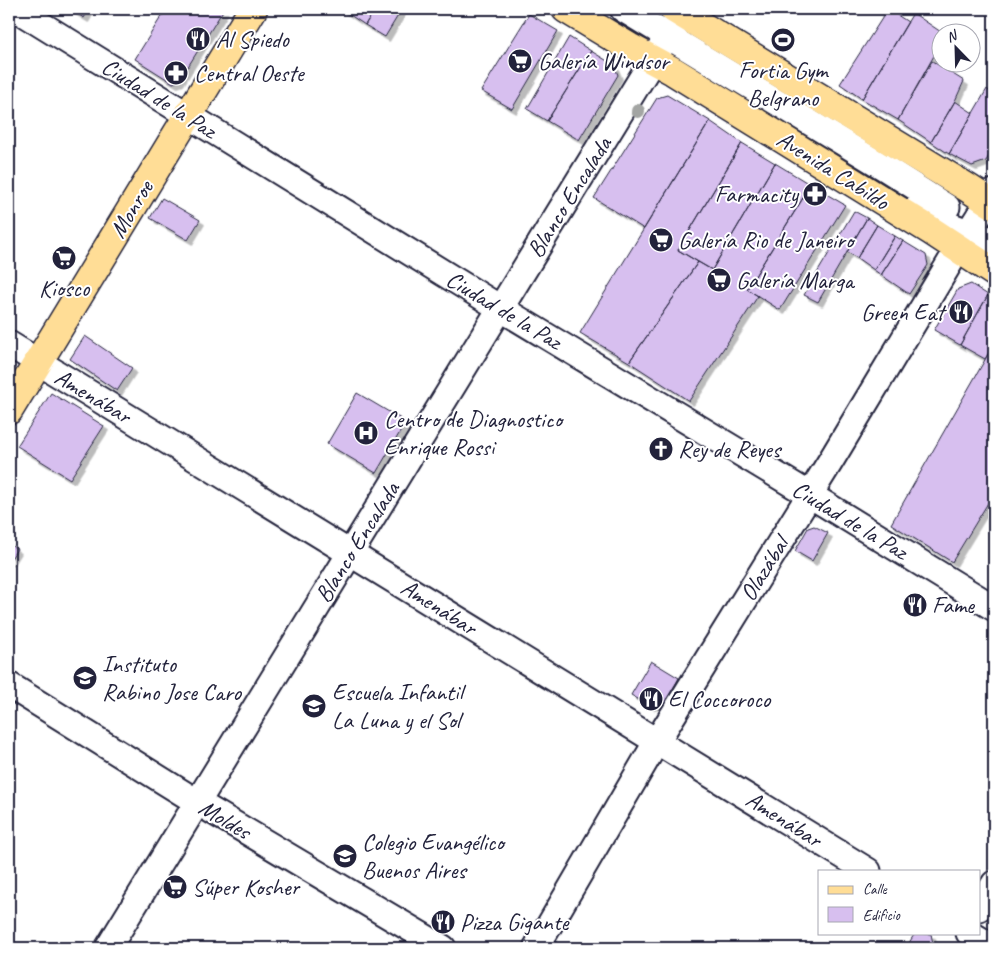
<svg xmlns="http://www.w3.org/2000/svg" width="1003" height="957" font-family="Caveat,sans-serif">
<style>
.building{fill:#d7bfef;stroke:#22223b;filter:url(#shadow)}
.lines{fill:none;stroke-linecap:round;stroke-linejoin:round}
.minor-casing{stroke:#22223b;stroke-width:29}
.major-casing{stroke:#22223b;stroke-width:31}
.minor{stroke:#fff;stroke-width:25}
.major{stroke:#ffdd96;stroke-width:28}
.tree{fill:#a3a5a3}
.labels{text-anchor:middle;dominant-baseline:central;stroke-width:4;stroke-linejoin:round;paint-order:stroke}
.poi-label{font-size:24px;fill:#22223b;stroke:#fff;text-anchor:start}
.street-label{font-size:24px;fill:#22223b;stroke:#fff}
</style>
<defs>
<filter id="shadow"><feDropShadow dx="4.5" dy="4.5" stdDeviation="0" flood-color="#0004"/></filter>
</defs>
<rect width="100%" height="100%" fill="#fff"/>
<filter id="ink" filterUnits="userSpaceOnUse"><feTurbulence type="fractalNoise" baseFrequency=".02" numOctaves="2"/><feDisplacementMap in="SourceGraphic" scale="10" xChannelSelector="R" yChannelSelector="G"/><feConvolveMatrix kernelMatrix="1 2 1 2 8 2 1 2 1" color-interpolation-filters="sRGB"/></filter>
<g filter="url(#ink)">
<path class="building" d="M69,9H89L84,18Z
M166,9H224L179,81L173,83L135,59Z
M341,9H375L365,25Z
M375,9H402L385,37L365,25Z
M888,9L908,22L862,99L840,84Z
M913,13L941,32L940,45L898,120L862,99Z
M529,14L558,31L512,109L481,91Z
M569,37L591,51L547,121L527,109Z
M591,51L614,65L618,75L579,140L547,121Z
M932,61L964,81L955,101L931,142L898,120Z
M987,89L994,95V147L986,161L972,166L949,154Z
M667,95L710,121L644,229L594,198L657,98Z
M955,101L973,113L949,154L931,142Z
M710,121L742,143L678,250L698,262L629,362L580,333Z
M742,143L775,163L712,270L678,250Z
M775,163L811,185L747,289L758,296L689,401L629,362L698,262L712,270Z
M811,185L845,205L780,310L747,289Z
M162,198L200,220L188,240L150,218Z
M854,211L867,218L818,302L804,295Z
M867,218L877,225L857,258L847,252Z
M877,225L895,236L874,270L857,258Z
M895,236L903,241L881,275L874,270Z
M903,241L926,255L928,265L909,294L881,275Z
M971,284L988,295L960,345L934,330L958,289Z
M988,295L994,299V344L985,359L960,345Z
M85,336L132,368L117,391L70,359Z
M994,344V493L952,562L891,524Z
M51,393L104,426L70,479L17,446Z
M357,393L406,422L376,473L327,444Z
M814,526L828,533L812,561L795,551L808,528Z
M9,544L17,549L9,562Z
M651,661L679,678L665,703L650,706L631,695Z
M915,933L931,934L934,948H906Z"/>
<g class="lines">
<defs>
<path id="minor" d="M16,9L500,308L810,495L994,608
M623,9L885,168L947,207
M918,207L946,224L994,241
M9,344L868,871
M9,685L197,802L443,948
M979,908L994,884
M969,933L994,948
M108,948L684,9
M536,948L657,741L830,462L958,249L994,192"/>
<path id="major" d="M566,9L629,47L673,71L930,230L994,272
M674,9L968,188L994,205
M9,410L253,9"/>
</defs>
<use href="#minor" class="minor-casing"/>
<use href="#major" class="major-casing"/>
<use href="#minor" class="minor"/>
<use href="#major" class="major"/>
</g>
<circle class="tree" cx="638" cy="111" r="7"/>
</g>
<defs>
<symbol id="restaurant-disc" viewBox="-11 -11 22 22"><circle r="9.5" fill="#22223b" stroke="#fff"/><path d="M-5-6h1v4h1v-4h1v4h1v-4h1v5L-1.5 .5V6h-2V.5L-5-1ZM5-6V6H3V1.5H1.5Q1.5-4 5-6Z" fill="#fff"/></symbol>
<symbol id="stadium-disc" viewBox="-11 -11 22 22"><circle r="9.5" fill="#22223b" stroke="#fff"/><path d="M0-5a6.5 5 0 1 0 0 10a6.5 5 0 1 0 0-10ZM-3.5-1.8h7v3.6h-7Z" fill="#fff"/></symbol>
<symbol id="supermarket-disc" viewBox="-11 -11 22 22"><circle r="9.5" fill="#22223b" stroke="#fff"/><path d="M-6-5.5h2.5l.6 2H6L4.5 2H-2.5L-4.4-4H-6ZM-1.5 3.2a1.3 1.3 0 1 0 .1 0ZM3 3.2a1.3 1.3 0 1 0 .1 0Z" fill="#fff"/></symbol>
<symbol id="pharmacy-disc" viewBox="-11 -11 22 22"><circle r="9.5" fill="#22223b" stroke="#fff"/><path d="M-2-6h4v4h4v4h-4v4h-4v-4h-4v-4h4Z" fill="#fff"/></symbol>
<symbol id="hospital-disc" viewBox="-11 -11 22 22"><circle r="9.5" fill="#22223b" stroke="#fff"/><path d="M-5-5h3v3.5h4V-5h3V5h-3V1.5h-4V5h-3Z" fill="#fff"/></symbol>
<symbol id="church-disc" viewBox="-11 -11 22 22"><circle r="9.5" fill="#22223b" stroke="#fff"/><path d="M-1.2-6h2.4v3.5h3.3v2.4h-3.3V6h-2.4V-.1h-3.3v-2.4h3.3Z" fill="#fff"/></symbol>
<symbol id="school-disc" viewBox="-11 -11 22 22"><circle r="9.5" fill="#22223b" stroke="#fff"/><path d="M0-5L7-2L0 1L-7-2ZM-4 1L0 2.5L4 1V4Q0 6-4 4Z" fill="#fff"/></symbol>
</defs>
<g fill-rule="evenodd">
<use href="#restaurant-disc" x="184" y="25" width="28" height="28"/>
<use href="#stadium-disc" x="769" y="26" width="28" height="28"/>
<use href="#supermarket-disc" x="506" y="47" width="28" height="28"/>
<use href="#pharmacy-disc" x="162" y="59" width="28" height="28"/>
<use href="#pharmacy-disc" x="801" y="180" width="28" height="28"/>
<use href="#supermarket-disc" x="647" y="226" width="28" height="28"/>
<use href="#supermarket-disc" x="50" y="244" width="28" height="28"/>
<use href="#supermarket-disc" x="705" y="266" width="28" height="28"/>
<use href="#restaurant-disc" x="947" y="298" width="28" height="28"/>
<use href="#hospital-disc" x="352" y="419" width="28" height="28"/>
<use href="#church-disc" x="647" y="435" width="28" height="28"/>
<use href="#restaurant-disc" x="901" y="591" width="28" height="28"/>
<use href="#school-disc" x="71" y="664" width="28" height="28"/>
<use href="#restaurant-disc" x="637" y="685" width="28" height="28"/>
<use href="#school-disc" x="300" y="692" width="28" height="28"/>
<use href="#school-disc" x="331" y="842" width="28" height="28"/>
<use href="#supermarket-disc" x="161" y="873" width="28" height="28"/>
<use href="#restaurant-disc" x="429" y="908" width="28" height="28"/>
</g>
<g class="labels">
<g class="poi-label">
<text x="216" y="39">Al Spiedo</text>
<text x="538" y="61">Galería Windsor</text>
<text x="783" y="70" text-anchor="middle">Fortia Gym<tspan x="783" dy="28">Belgrano</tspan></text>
<text x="194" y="73">Central Oeste</text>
<text x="798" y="194" text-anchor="end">Farmacity</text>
<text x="678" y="240">Galería Rio de Janeiro</text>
<text x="736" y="280">Galería Marga</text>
<text x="64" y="288" text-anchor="middle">Kiosco</text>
<text x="944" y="312" text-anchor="end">Green Eat</text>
<text x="384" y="419">Centro de Diagnostico<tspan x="384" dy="28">Enrique Rossi</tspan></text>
<text x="678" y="449">Rey de Reyes</text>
<text x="932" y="605">Fame</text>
<text x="102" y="664">Instituto<tspan x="102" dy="28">Rabino Jose Caro</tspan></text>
<text x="332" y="692">Escuela Infantil<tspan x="332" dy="28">La Luna y el Sol</tspan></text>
<text x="668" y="699">El Coccoroco</text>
<text x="362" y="842">Colegio Evangélico<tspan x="362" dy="28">Buenos Aires</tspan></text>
<text x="192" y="887">Súper Kosher</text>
<text x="460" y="922">Pizza Gigante</text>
</g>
<g class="street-label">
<text transform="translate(159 98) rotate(32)">Ciudad de la Paz</text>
<text transform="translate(833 170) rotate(32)">Avenida Cabildo</text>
<text transform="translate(569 197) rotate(-58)">Blanco Encalada</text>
<text transform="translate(131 209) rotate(-59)">Monroe</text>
<text transform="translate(504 310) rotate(31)">Ciudad de la Paz</text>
<text transform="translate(93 396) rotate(31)">Amenábar</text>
<text transform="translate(850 520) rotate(31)">Ciudad de la Paz</text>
<text transform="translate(357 542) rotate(-58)">Blanco Encalada</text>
<text transform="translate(764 569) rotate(-58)">Olazábal</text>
<text transform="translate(439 607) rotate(32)">Amenábar</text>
<text transform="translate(225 819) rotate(31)">Moldes</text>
<text transform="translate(784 819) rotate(32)">Amenábar</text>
</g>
</g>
<rect width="1003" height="957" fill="none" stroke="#fff" stroke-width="30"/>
<rect x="15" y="15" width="973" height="927" fill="none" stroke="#22223b" stroke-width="2" filter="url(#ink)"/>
<rect x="818" y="870" width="162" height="65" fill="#ffffff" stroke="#a7a7b1"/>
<rect x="828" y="886" width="25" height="8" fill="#ffdd96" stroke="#a7a7b1"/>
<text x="863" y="894" font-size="15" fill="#22223b">Calle</text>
<rect x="828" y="907" width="25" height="15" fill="#d7bfef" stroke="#a7a7b1"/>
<text x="863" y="920" font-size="15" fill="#22223b">Edificio</text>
<g transform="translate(956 48) rotate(337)"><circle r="24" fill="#ffffff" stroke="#a7a7b1"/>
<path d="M0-4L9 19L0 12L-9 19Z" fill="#22223b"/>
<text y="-8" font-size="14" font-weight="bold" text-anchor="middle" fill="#22223b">N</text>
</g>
</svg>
